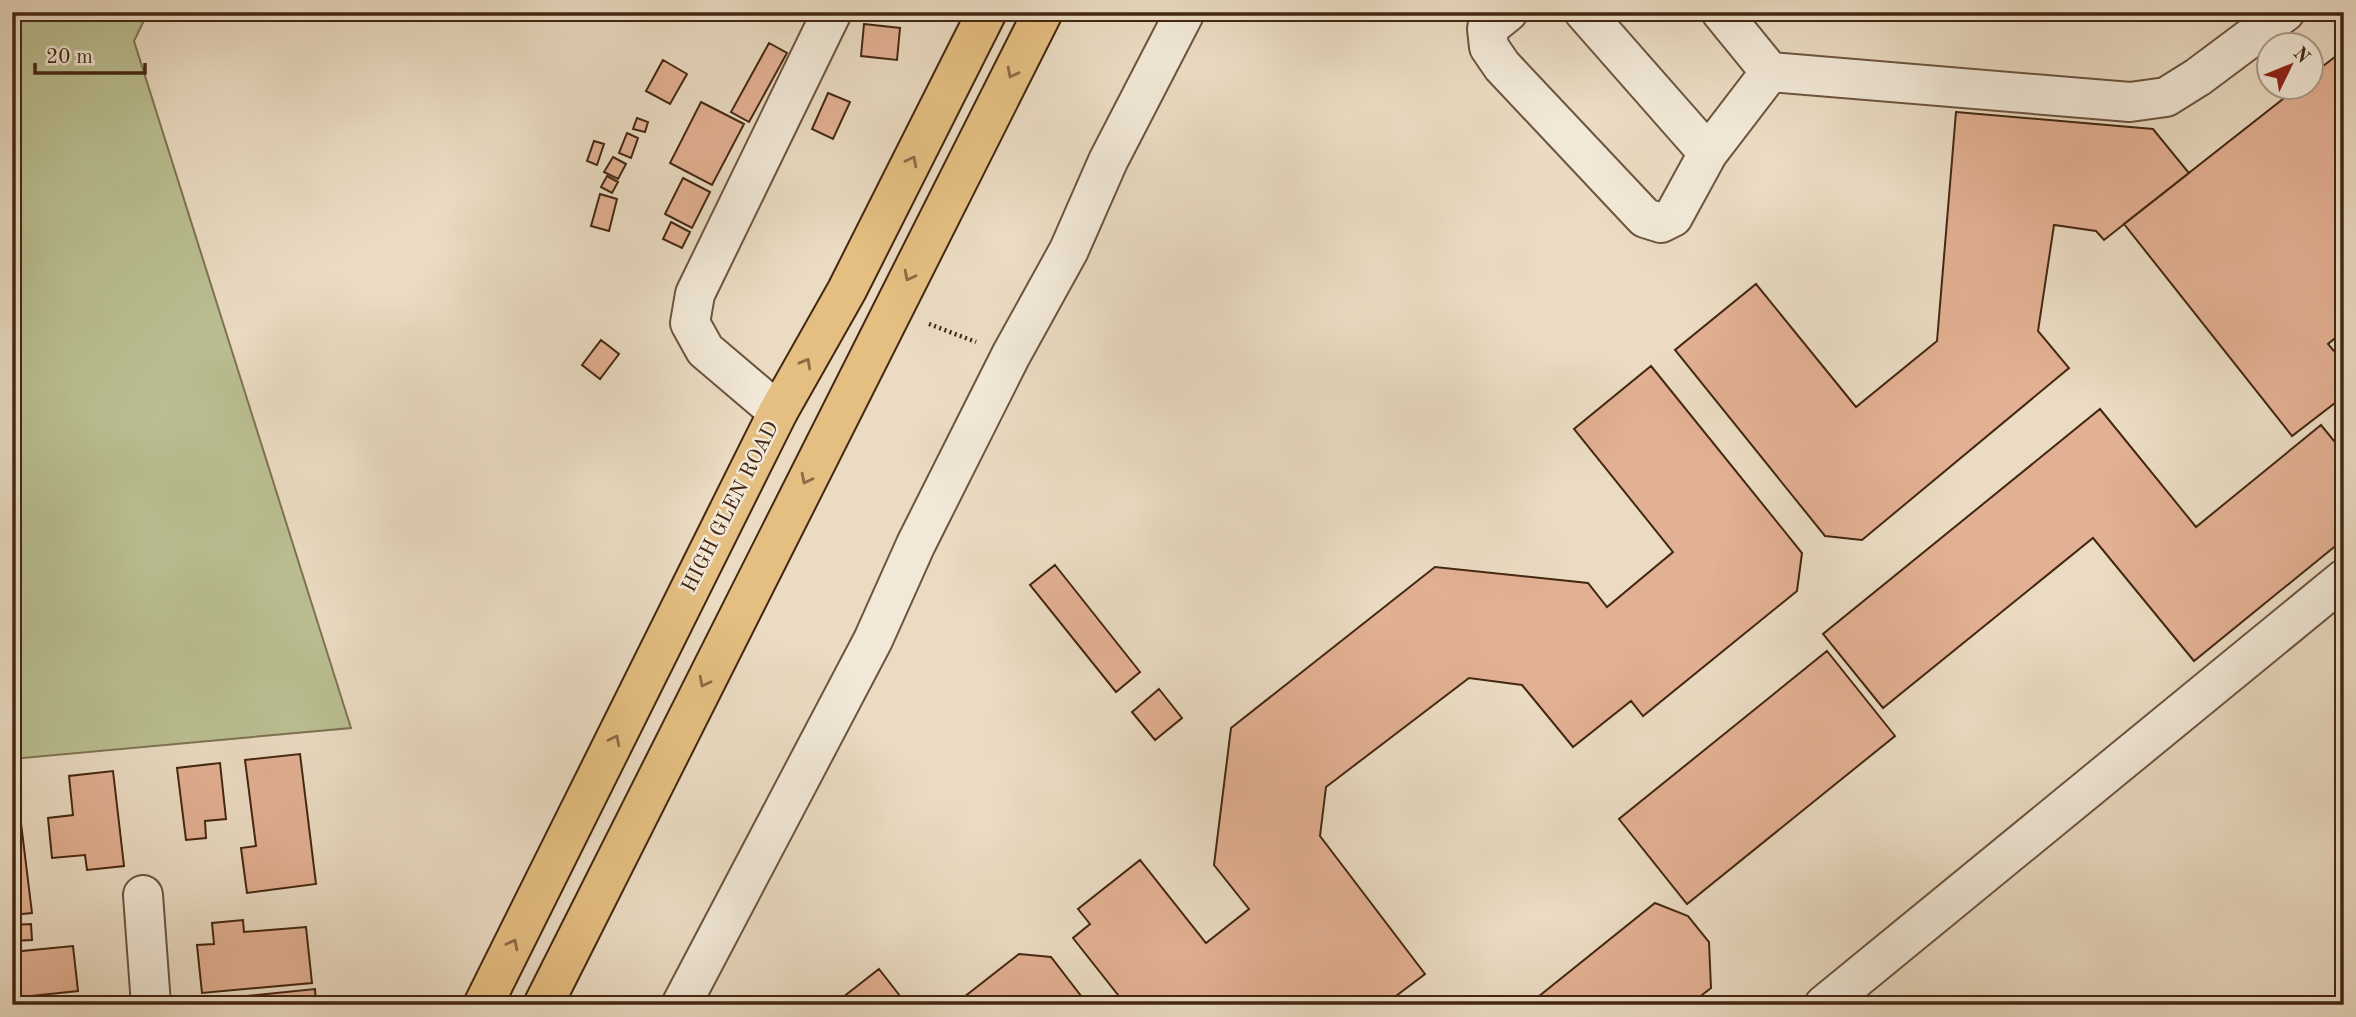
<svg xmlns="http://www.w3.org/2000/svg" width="2356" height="1017" font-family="'Old Standard TT',serif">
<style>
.green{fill:#babf91;stroke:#7f7352;stroke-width:2}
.building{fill:#e2b092;stroke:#442712;stroke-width:2}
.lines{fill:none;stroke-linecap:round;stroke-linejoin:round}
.minor-casing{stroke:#6e543e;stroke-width:42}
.major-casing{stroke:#442712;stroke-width:42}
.path{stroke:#442712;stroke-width:4.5;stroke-dasharray:2 3.5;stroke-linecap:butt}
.minor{stroke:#f1e8d7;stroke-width:38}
.major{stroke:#e5be81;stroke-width:38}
.oneway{stroke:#8c6b44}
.labels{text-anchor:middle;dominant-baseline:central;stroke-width:5;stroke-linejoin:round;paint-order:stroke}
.street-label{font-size:21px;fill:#442712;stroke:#f1e8d7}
</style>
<rect width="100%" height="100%" fill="#eadbc2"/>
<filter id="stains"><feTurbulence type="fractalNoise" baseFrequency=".00286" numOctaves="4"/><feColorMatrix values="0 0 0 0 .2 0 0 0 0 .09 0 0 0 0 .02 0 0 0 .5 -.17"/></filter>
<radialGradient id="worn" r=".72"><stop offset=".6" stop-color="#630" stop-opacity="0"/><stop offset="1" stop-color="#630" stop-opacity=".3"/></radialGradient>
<path class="green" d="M12,12H148L134,41L351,728L12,759Z"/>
<path class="building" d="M864,24L900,28L897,60L861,56Z
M769,43L787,53L749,122L731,112Z
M2344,50V331L2328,344L2344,363V396L2292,436L2124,224L2297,88H2310V76Z
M663,60L687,74L670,104L646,91Z
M828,93L850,102L833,139L812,129Z
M701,102L744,124L712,185L670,163Z
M1956,112L2153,129L2189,173L2104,240L2096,231L2054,225L2038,331L2069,368L1862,540L1825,536L1675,350L1756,284L1856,407L1937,341Z
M637,118L648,122L645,132L633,129Z
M627,133L638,138L631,158L619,153Z
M594,141L604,144L597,165L587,161Z
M613,157L626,164L618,179L604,172Z
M607,176L618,182L612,193L601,187Z
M683,178L710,192L692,228L665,214Z
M600,194L617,199L609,231L591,226Z
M671,222L690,232L682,248L663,239Z
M601,340L619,354L600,379L582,365Z
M1651,366L1802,553L1797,591L1643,716L1631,701L1573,747L1522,685L1469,678L1326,787L1320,836L1425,974L1384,1005H1126L1073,938L1090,924L1078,909L1140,860L1206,943L1249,909L1214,865L1231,728L1435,567L1588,583L1607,607L1673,552L1574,429Z
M2100,409L2196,527L2321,425L2344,453V539L2194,661L2093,538L1883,708L1823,634Z
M1055,565L1140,672L1116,692L1030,585Z
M1827,651L1895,736L1687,904L1619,819Z
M1159,689L1182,718L1155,740L1132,712Z
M300,754L316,884L247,893L241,848L256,846L245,760Z
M220,763L226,819L205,821L206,838L186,840L177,768Z
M113,771L124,866L87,870L85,855L52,858L48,818L73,815L69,776Z
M20,815L32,913L12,915V816Z
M1655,903L1688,916L1709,942L1711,988L1689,1005H1528Z
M243,920L244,932L306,927L312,983L202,993L197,945L214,944L212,923Z
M31,924L32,940L12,941V925Z
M73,946L78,991L12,998V952Z
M1019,954L1051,957L1088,1005H962L959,1001Z
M879,969L907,1005H833Z
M315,989L316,1005H206V1000Z"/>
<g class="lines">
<defs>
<path id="minor" d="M1508,12L1487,29L1489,47L1502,66L1645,218L1661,223L1673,217L1708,153L1770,72L1721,12
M1584,12L1708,153
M1770,72L2130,102L2166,97L2198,77L2285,12
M778,412L705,350L690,323L695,294L832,12
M143,895L151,1005
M681,1005L873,640L916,544L1011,355L1069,250L1108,161L1185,12
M1824,1005L2344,579"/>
<path id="major" d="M483,1005L778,412L847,290L987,12
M543,1005L1043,12"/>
</defs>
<use href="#minor" class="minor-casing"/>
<use href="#major" class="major-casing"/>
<path class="path" d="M929,324L976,342"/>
<use href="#minor" class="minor"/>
<use href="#major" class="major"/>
</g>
<defs><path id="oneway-chevron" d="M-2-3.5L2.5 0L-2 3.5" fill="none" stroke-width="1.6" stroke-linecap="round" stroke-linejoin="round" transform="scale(1.75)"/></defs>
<g class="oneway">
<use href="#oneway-chevron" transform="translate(1012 73) rotate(117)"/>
<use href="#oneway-chevron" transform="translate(912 161) rotate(-63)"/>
<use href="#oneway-chevron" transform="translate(909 276) rotate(117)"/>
<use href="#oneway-chevron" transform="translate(806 363) rotate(-61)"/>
<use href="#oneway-chevron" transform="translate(806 479) rotate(117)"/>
<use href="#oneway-chevron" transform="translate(704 682) rotate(117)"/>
<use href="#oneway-chevron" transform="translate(615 740) rotate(-63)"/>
<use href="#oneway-chevron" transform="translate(513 944) rotate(-63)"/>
</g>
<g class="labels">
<g class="street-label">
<text transform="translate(731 507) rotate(-63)">HIGH GLEN ROAD</text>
</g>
</g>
<rect width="2356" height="1017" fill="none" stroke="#eadbc2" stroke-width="42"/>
<rect x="14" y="14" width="2328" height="989" fill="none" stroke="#442712" stroke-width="3.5"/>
<rect x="21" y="21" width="2314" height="975" fill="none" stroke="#442712" stroke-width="2"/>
<g transform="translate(2290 66) rotate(47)"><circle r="33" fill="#f1e8d7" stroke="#ac9b88" stroke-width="2"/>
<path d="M0-5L12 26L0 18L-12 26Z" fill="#8f2418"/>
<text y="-10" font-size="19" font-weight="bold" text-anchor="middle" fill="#442712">N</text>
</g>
<path d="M35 63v10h110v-10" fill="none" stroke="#442712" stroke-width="3.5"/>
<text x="46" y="63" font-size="21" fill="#442712" stroke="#f1e8d7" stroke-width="5" paint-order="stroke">20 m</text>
<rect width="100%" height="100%" filter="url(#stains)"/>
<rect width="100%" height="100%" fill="url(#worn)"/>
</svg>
